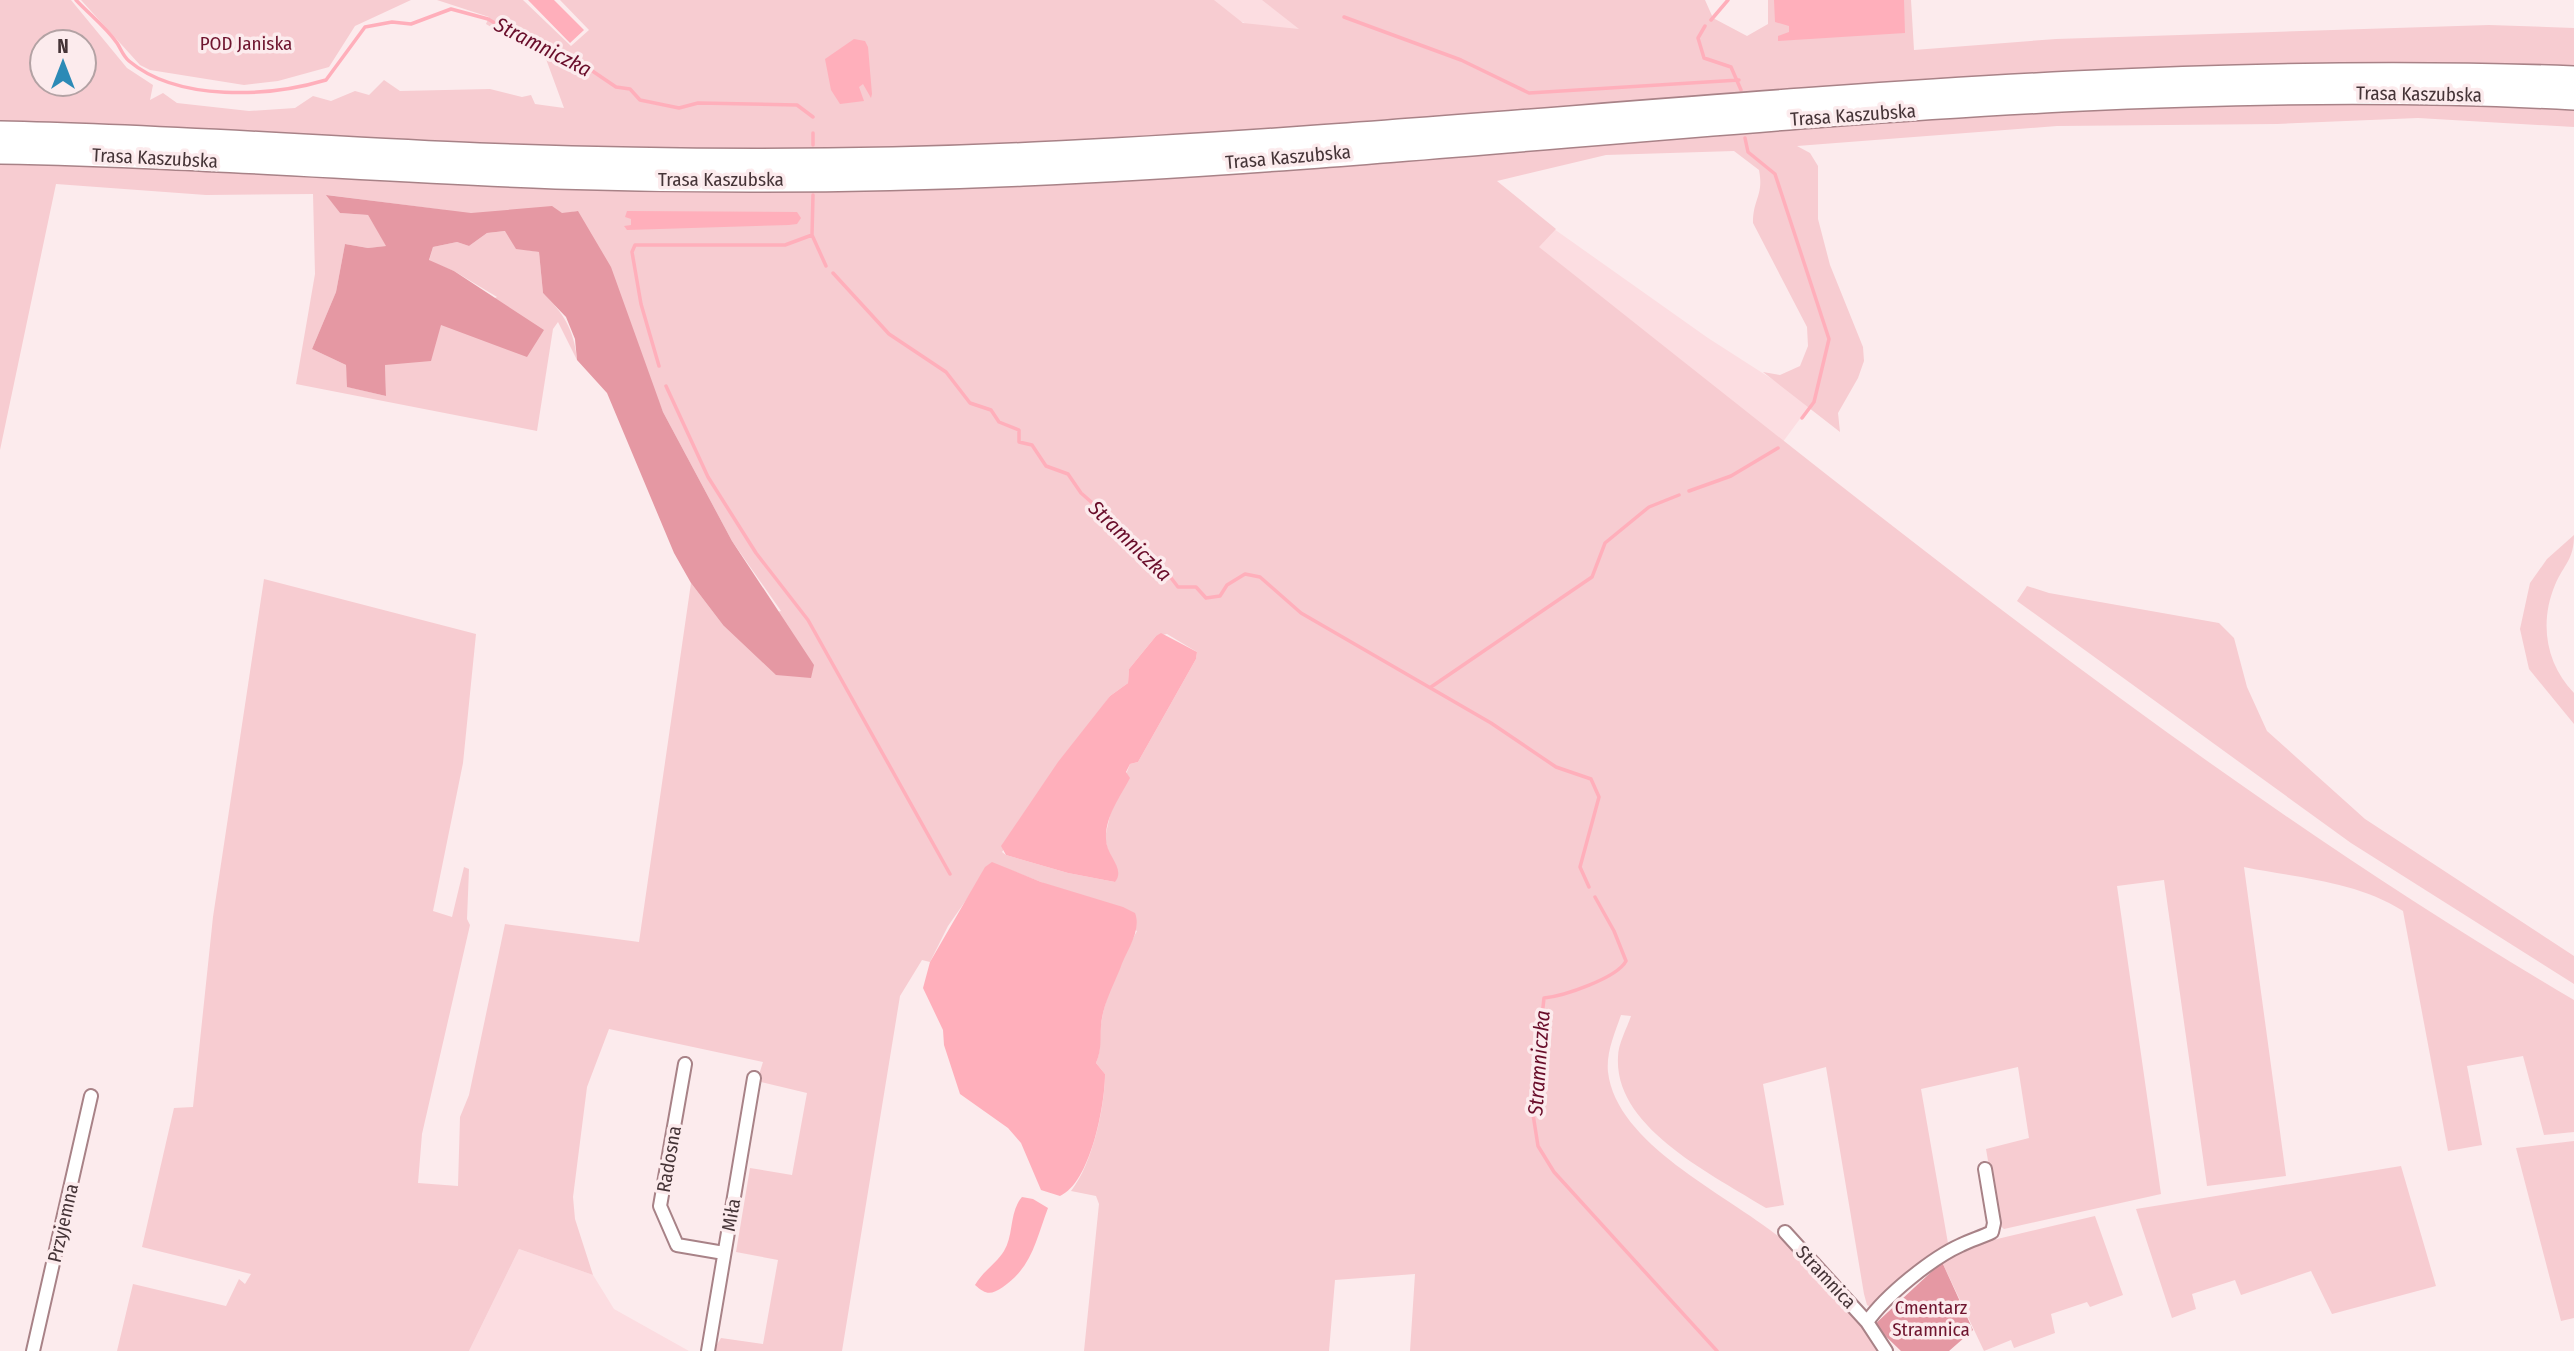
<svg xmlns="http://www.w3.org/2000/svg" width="2574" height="1351" font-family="'Fira Sans Condensed',sans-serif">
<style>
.built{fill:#fcdde1}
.green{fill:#f7ccd1;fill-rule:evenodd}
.forest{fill:#e598a3}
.water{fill:#ffafbb}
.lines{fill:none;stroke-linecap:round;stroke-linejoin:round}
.stream{stroke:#ffafbb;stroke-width:3.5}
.minor-casing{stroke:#a88287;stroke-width:16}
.motorway-casing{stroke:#a88287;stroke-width:26}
.minor{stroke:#fff;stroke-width:12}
.motorway{stroke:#fff;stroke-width:23}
.labels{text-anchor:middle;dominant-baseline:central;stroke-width:7;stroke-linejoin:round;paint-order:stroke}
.park-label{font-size:19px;fill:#6e142e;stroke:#fcebed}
.street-label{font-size:19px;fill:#453437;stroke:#fcebed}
.water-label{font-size:21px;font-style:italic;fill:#690d2a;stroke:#fcebed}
</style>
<rect width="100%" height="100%" fill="#fcebed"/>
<path class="built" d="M1191,0H1264L1547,224L1708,338L1811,404L1774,454L1306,78L1243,22L1233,21Z
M519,1249L593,1275L614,1309L689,1351H469Z"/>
<path class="green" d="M0,0H71L127,68L153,85L150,100L163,93L177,103L249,111L295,108L313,96L331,101L355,91L369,95L384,80L400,91L490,89L522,97L531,95L535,104L564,108L546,59L486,24L489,17L437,0H523L571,46L589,30L560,0H1214L1243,23L1299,29L1262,0H1705L1713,18L1747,36L1768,24V0H1911L1914,50L2056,39L2489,25L2574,28V127L2418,118L2277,124L2057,126L1797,146L1810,153L1818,166V219L1830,265L1863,347L1864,361L1858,378L1838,413L1840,432L1763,372L1780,375L1800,366L1808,346L1807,327L1753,223C1753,198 1764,196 1759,170L1734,151L1606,155L1497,181L1556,229L1539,247C1873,511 2206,784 2574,1000V1132L2544,1135L2523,1056L2467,1066L2482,1145L2448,1151L2403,911C2356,881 2297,878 2244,867L2286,1176L2207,1186L2164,880L2117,886L2161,1194L2004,1229L1999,1225L1986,1149L2029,1138L2018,1067L1921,1089L1949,1249L1871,1307L1867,1305L1864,1294L1826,1067L1763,1084L1784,1205L1766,1208C1714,1175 1614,1128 1618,1057C1618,1044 1627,1028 1631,1016L1621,1015C1615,1033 1606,1052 1608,1072C1617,1148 1736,1198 1789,1245C1810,1264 1846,1301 1862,1323C1869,1332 1872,1342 1878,1351H1410L1415,1274L1335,1280L1329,1351H1084L1099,1204L1096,1196L1071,1191C1092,1165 1105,1107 1105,1074L1096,1063C1102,1048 1099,1040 1101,1025C1104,997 1124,955 1137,931L1041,882L992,863L948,926L930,962L922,960L900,996L842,1351H713L721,1338L763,1344L778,1260L736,1252L750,1168L792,1175L807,1093L757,1081L763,1062L609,1029L587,1087L573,1197L575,1219L593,1275L519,1249L469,1351H117L133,1284L226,1306L239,1279L245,1284L251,1274L142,1247L174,1108L193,1107L213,917L264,579L476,634L463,763L433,911L452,917L464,867L469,869L467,919L470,925L422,1134L418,1183L458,1186L460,1117L469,1095L505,924L639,942L691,583L723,625L781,611L732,541L663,412L577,211L486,229L445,210L327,195L340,213L368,215L387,246L368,248L345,244L336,292L312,349L346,365L348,387L386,396L385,365L441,324L497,297L454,271L429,261L433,247L457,242L469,246L487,233L506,231L516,248L539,252L543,293C564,314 574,329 577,360L558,322L553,329L537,431L296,384L315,274L313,194L206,195L56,184L0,450ZM42,42H84V84H42ZM1167,634L1197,652L1196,659L1138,762L1130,764L1110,815L1105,838L1109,856L1116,865L1115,882L1068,873L1006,855L1002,852L1110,696L1128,683L1129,669L1156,636Z
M81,0H411L355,26L329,67L278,81L244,85L150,70L140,65Z
M2574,535C2574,560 2564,564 2555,585C2539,623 2546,664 2574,693V724L2529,669L2520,629L2530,583L2547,559Z
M2027,586L2049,593L2219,623L2234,638L2247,687L2267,731L2365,819L2574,956V984L2351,843L2017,601Z
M2574,1141V1318L2561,1321L2516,1148Z
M2401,1166L2436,1286L2332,1314L2311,1271L2241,1295L2235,1280L2192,1294L2196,1309L2172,1318L2136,1209Z
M2095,1216L2123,1295L2090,1307L2087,1302L2051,1314L2055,1333L2014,1348L2011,1340L1984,1351L1942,1262L1976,1244Z"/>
<path class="forest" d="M326,195L471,213L552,206L562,213L578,211L611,267L663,412L732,541L814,665L811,678L776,675L723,625L691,583L674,553L607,393L577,360L575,339L566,317L543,293L539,252L516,249L505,231L487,233L469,246L457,242L433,247L429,260L454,271L544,330L527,357L441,325L431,361L385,365L386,396L347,387L346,365L312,349L336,292L345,244L368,248L386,246L368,215L340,213Z
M1942,1262L1973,1330L1949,1351H1901L1874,1325Z"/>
<path class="water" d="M528,0H554L584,30L570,43Z
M1774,0H1904L1905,33L1778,41V36L1789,32V26L1775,22Z
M854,39L865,41L868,47L872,94L871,98L863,84L859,87L864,101L840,104L831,90L825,59Z
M627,211L797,212L801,218L797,224L789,225L627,230L624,226L631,225V219L625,217Z
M1161,633L1197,652L1196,659L1138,762L1130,764L1126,772L1130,778C1120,797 1105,817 1106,839C1106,856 1126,868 1115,882L1068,873L1006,855L1001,846L1058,762L1110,696L1128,683L1129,669L1156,636Z
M992,862L1041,882L1123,907L1135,913C1142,931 1126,951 1120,969C1113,986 1102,1007 1101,1026C1100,1040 1102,1049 1096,1063L1105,1074C1105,1106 1090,1183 1060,1196L1041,1190L1021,1143L1008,1128L960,1094L944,1045L943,1030L923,988L930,962L985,867Z
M1022,1197L1033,1199L1048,1208C1036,1240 1032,1267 1003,1287C991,1295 986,1295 975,1285C983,1271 996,1264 1004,1251C1014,1235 1009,1212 1022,1197Z"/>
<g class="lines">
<path class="stream" d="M76,0C89,14 106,27 117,43C121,49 123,56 129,61C178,102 269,97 326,80L365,27L392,22L411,24L451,9L488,19L555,59L585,66L616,87L630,89L640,100L679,108L698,103L797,105L813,117
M1344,17L1461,60L1529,93L1739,80
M1711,20L1728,0
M1705,26L1698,38L1704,58L1731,67L1741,90
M813,133V145
M1745,138L1748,152L1775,174L1829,339L1814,402L1802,418
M813,195L812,235L826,266
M833,273L889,334L946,372L970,403L991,410L999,422L1019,430V442L1032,445L1046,466L1068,474L1081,493L1121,528L1140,552L1168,574L1178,587H1196L1206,598L1220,596L1227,585L1245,574L1260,577L1301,613L1491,723L1556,767L1591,779L1599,797L1580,867L1589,887
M659,366L641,304L632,252L635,245H785L812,235
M666,386L708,477L756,553L808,620L950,874
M1689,491L1731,476L1778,448
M1431,687L1592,577L1605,543L1649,507L1679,495
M1595,897L1614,931L1626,961C1617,978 1564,996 1544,998L1532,1108L1538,1146L1554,1172L1717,1351"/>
<defs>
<path id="minor" d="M685,1064L660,1206L677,1245L724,1253
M1785,1232L1867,1322
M33,1351L91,1096
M708,1351L754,1078
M1886,1351L1867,1322C1886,1295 1932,1258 1961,1245C1971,1240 1982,1237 1992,1232L1994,1223L1985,1169"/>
<path id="motorway" d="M0,133C160,136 319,148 479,155C664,162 850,163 1035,154C1549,131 2059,58 2574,78
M0,152C186,155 371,170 556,177C712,182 867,181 1023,174C1539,152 2056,70 2574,98"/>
</defs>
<use href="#minor" class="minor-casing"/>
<use href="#motorway" class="motorway-casing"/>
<use href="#minor" class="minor"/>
<use href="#motorway" class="motorway"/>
</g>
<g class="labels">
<g class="park-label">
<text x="246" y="43">POD Janiska</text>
<text x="1931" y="1307">Cmentarz<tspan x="1931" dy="22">Stramnica</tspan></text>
</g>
<g class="street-label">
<text transform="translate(2419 94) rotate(1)">Trasa Kaszubska</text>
<text transform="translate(1853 115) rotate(-4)">Trasa Kaszubska</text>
<text transform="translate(1288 157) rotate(-5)">Trasa Kaszubska</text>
<text transform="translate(155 158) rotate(3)">Trasa Kaszubska</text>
<text x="721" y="179">Trasa Kaszubska</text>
<text transform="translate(669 1159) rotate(-80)">Radosna</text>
<text transform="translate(731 1215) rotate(-80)">Miła</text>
<text transform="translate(63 1223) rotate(-77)">Przyjemna</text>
<text transform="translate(1826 1277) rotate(47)">Stramnica</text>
</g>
<g class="water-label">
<text transform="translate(543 47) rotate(27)">Stramniczka</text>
<text transform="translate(1130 541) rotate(44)">Stramniczka</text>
<text transform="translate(1539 1063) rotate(-86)">Stramniczka</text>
</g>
</g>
<g transform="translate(63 63)"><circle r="33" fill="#fcebed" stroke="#b3a2a4" stroke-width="2"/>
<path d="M0-5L12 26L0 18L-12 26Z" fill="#2c8ab6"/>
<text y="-10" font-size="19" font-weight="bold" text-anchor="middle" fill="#453437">N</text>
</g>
</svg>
